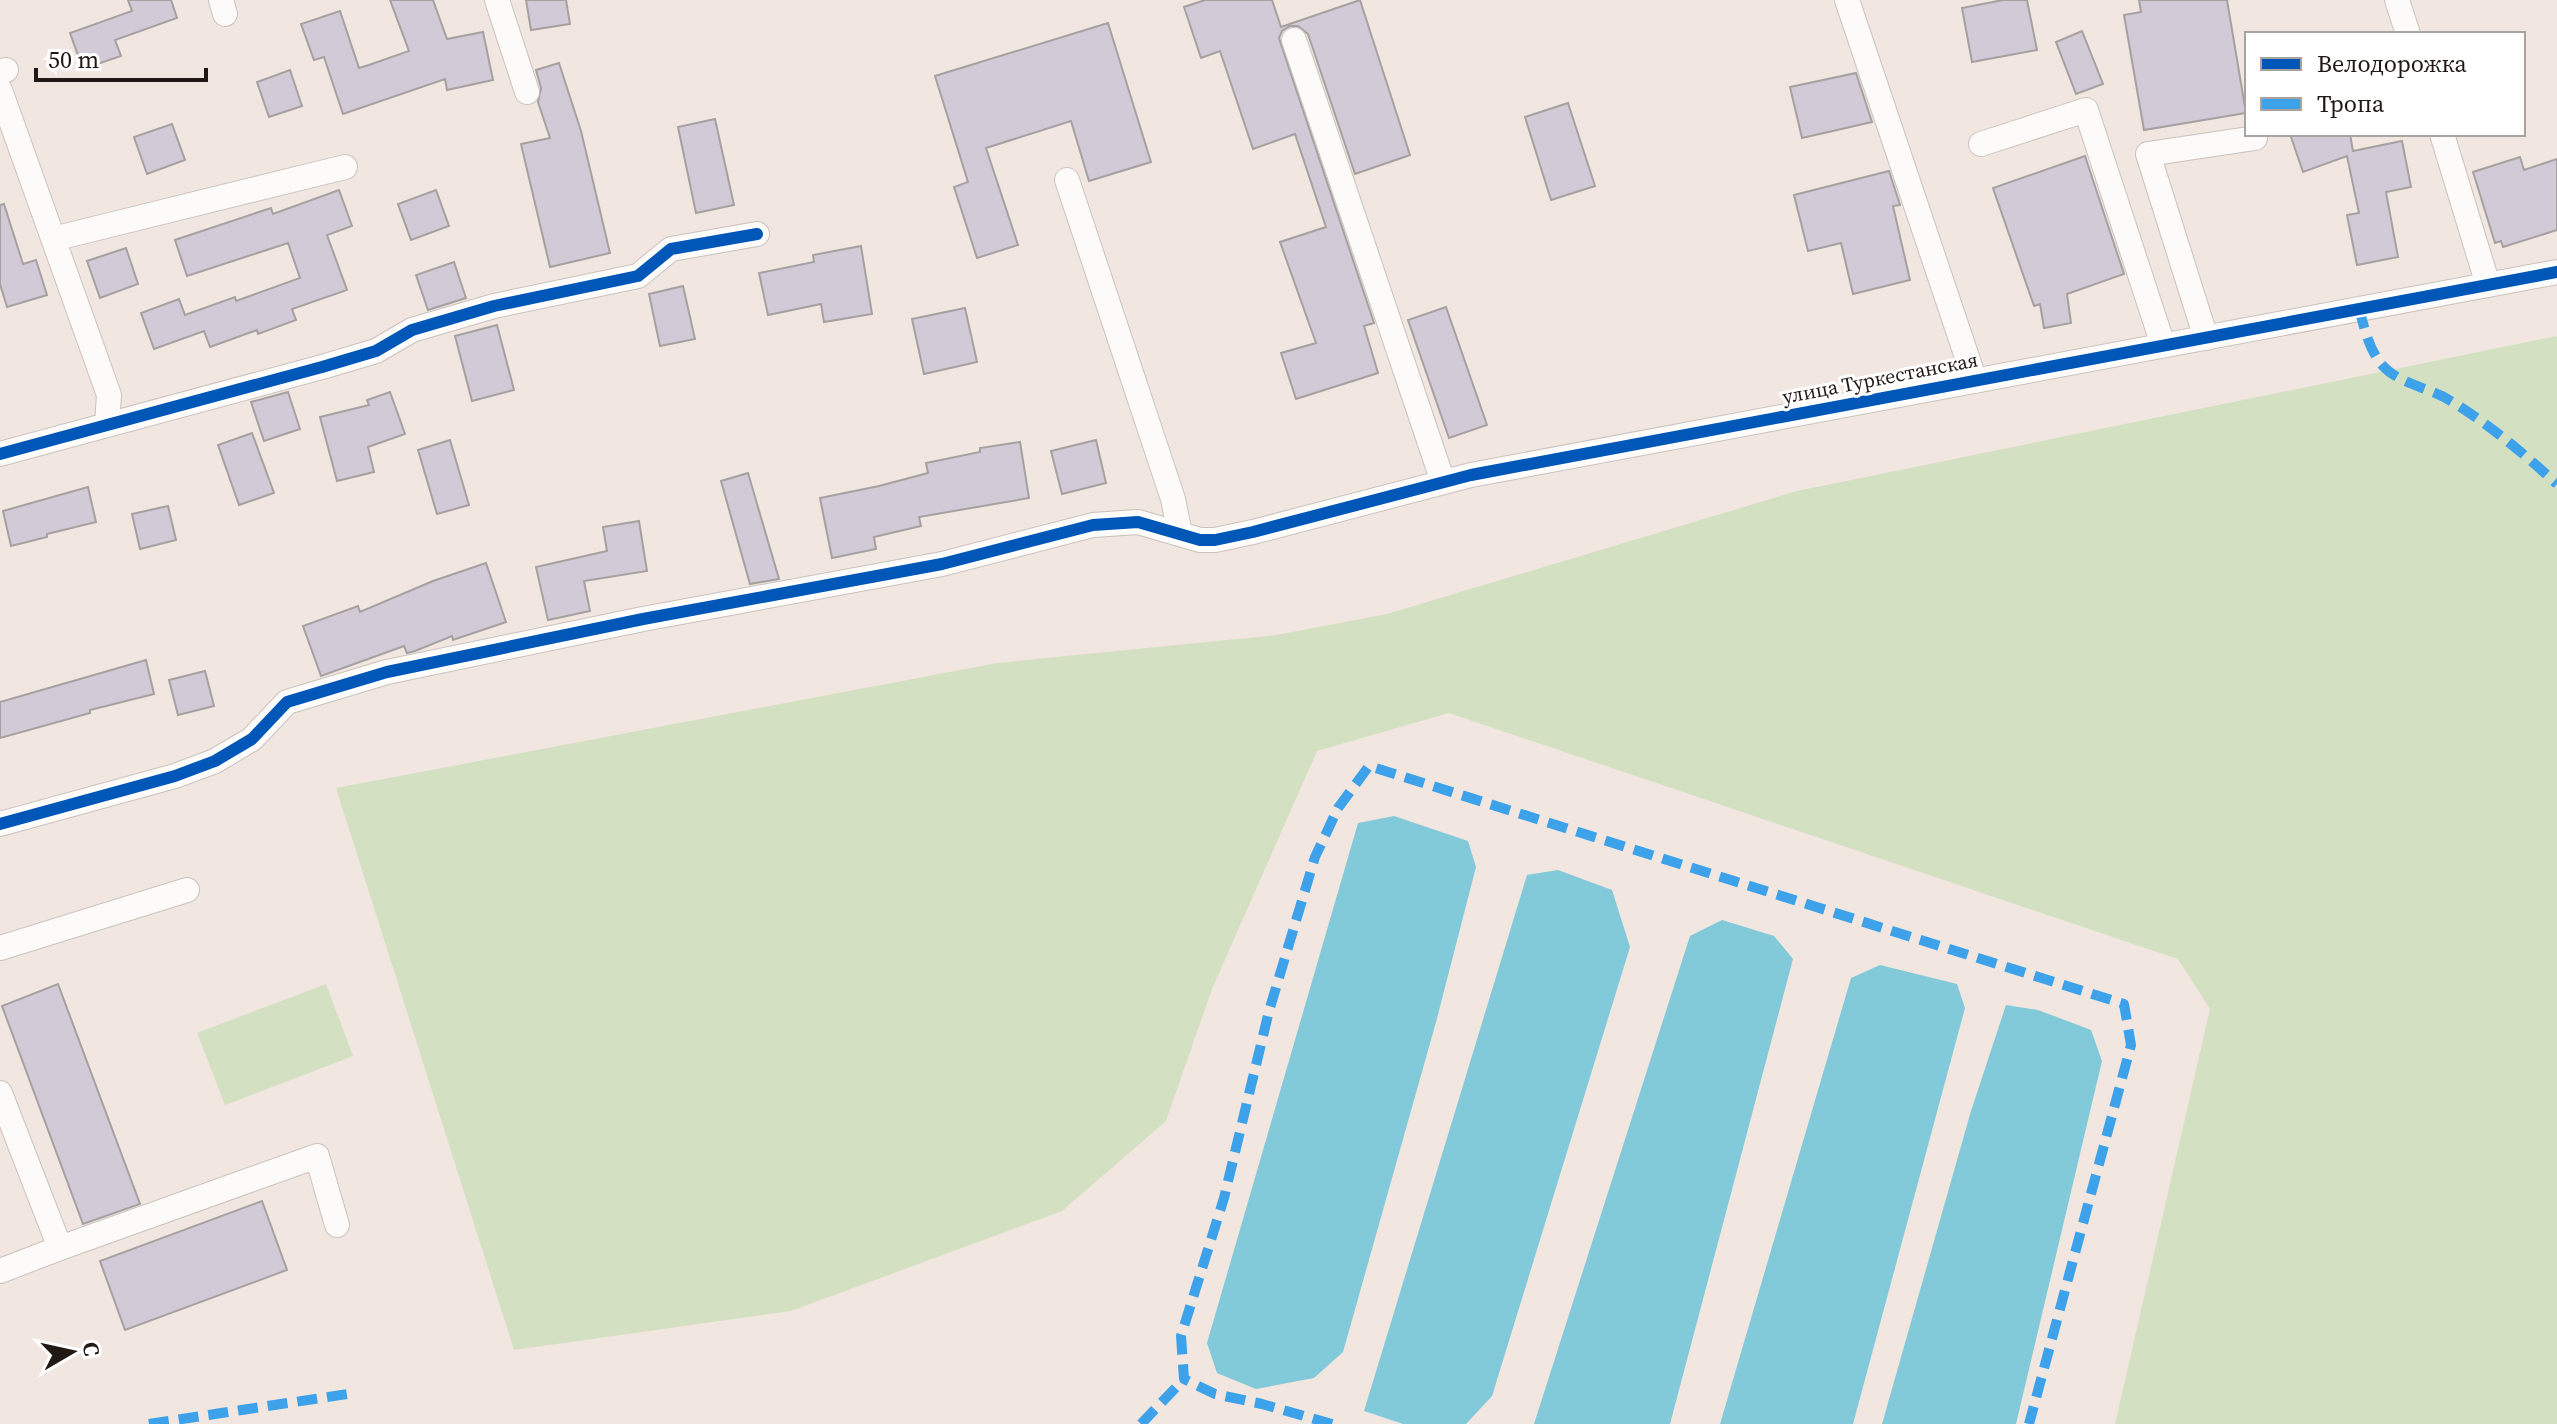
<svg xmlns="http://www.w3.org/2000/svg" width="2557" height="1424" font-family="'Source Serif 4',serif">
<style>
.green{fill:#d3e1c2}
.water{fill:#82c9d9}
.building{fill:#d2cad6;stroke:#a6a1a1;stroke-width:2}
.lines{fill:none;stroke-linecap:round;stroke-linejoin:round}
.minor-casing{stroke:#cbc2bd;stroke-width:26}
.minor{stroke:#fdfbfa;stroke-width:24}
.quiet{stroke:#3da2ea;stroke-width:10;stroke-dasharray:20 10;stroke-linecap:butt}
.cycleway-casing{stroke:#fff;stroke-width:17}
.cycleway{stroke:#0057b8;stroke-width:12}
.labels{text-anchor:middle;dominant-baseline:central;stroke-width:6;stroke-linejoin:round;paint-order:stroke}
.street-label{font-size:20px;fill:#201915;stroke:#fff}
</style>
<rect width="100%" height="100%" fill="#f1e6e0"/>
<path class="green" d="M2557,336V1424H2115L2210,1009L2178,959L1449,713L1317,751L1212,989L1166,1121L1062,1211L791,1311L514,1350L336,788L997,663L1277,635L1387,614L1797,491Z
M326,984L353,1056L225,1105L197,1033Z"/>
<path class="water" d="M1394,816L1468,841L1476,867L1436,1022L1343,1352L1314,1378L1256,1389L1217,1373L1207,1343L1358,823Z
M1558,870L1612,890L1630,947L1492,1396L1466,1424H1403L1364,1411L1527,875Z
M1722,920L1774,936L1793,959L1670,1424H1534L1690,936Z
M1880,965L1957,984L1965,1008L1853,1424H1720L1851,978Z
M2006,1005L2038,1010L2091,1030L2102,1061L2016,1424H1882L1971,1111Z"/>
<path class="building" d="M128,0H171L177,18L115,40L121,56L83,69L70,33L132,11Z
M390,0H433L447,39L483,32L493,80L447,90L445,79L343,114L324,57L314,60L301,24L340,11L359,68L369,65L409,51Z
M526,0H566L570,24L531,30Z
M1205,0H1272L1281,27L1360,0L1410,155L1355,174L1308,34L1298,26H1290L1282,31L1279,38L1374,323L1364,326L1378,373L1296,399L1281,353L1316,343L1280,242L1326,227L1295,134L1253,149L1220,51L1201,58L1184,7Z
M2003,0H2027L2037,50L1972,62L1962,8Z
M2139,0H2227L2246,113L2144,130L2124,15L2141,12Z
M1108,23L1151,162L1089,181L1071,121L986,148L1018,245L977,258L954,187L968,182L935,76Z
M2082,31L2103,84L2076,94L2056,42Z
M559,63L581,131L610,253L550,267L521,144L550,138L538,102L541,88L536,70Z
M290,70L302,106L269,117L257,82Z
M1856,73L1872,122L1802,138L1790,87Z
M1568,103L1595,186L1551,200L1525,117Z
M715,119L734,205L696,213L678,127Z
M172,124L185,160L147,174L134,137Z
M2290,134H2350L2353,151L2402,141L2411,187L2386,192L2398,257L2357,265L2347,215L2359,213L2347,156L2303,172Z
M2085,156L2124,274L2067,294L2071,323L2044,328L2040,304L2034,306L1993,188Z
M2520,157L2524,170L2557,159V230L2503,247L2501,241L2495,243L2473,172Z
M1889,171L1900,205L1893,206L1910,280L1853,294L1841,243L1808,251L1794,195Z
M339,190L352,226L327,235L347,290L292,309L296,320L258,334L257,330L210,347L204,331L154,349L141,313L179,299L185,315L235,297L236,301L300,278L288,243L187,276L175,240L271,208L273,214Z
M436,190L449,226L411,240L398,204Z
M4,204L23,264L36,260L47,295L7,307L0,284V205Z
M861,246L872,314L824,322L821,304L768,315L759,273L814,262L813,255Z
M126,248L138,284L100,298L87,261Z
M454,262L466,298L428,310L416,275Z
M683,286L695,339L660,346L649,294Z
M1446,307L1487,425L1449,438L1408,320Z
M965,308L977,362L924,374L912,319Z
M497,325L514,390L472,401L455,336Z
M288,392L300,429L264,441L251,402Z
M390,392L405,434L368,447L374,472L337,481L320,417L369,405L367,400Z
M252,433L274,493L239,505L218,445Z
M450,440L469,505L437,514L418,450Z
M1096,440L1106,483L1062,494L1051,451Z
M1020,442L1029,498L919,517L921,526L874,537L876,549L832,558L820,498L879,486L928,473L926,463L980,452V448Z
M748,473L779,579L750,584L721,481Z
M88,487L96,522L47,534V537L11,546L3,511Z
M168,506L176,540L140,549L132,514Z
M639,521L647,571L584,581L590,611L548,620L536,567L607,551L603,527Z
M486,563L506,622L453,640L452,636L415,651L407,653L404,646L321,676L303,626L358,606L360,612L433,581Z
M146,660L154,694L90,710V713L0,738V702Z
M205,671L214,706L178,715L169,680Z
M58,984L140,1204L83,1224L2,1006Z
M262,1201L287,1270L125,1330L100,1261Z"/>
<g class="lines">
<defs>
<path id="minor" d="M221,0L225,14
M497,0L527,92
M1847,0L1975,381
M2397,0L2408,34
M1294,40L1443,482
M0,72L6,70
M0,90L109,395L107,423
M2442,134L2488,285
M1981,144L2086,110L2163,345
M1067,180L1173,499L1180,534
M53,239L345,167
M2206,338L2148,154L2255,138
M0,454L322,367L376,351L412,330L494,306L638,276L671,249L757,234
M0,824L175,776L215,761L252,739L287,702L387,672L643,619L942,564L1093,525L1138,522L1200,540H1215L1253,532L1471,475L2557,272
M0,948L187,890
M0,1093L60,1248L317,1156L337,1225
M0,1271L60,1248"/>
</defs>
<use href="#minor" class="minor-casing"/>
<use href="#minor" class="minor"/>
<path class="quiet" d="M2359,309C2364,326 2368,346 2379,361C2394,383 2428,387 2449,400C2489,424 2523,453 2557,484
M149,1424L354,1393
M1141,1424L1184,1379
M1332,1424L1262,1404L1215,1394L1184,1379L1181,1336L1224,1198L1269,1011L1315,857L1338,808L1369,766L2124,1004L2131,1045L2029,1424"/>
<defs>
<path id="cycleway" d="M0,454L322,367L376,351L412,330L494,306L638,276L671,249L757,234
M0,824L175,776L215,761L252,739L287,702L387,672L643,619L942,564L1093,525L1138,522L1200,540H1215L1253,532L1471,475L2557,272"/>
</defs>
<use href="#cycleway" class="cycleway-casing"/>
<use href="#cycleway" class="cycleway"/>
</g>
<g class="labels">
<g class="street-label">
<text transform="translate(1880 378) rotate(-11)">улица Туркестанская</text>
</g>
</g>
<rect x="2245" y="32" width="280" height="104" fill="#ffffff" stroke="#a6a3a1" stroke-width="2"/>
<rect x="2261" y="58" width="40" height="12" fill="#0057b8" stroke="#a6a3a1" stroke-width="2"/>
<text x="2317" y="72" font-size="24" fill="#201915">Велодорожка</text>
<rect x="2261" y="98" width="40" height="12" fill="#3da2ea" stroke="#a6a3a1" stroke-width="2"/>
<text x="2317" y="112" font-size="24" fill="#201915">Тропа</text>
<g transform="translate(72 1352) rotate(81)" stroke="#ffffff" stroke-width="6" paint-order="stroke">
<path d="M0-6L14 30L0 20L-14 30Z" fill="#201915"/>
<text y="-12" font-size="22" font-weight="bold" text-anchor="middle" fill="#201915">С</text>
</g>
<path d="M36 68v12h170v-12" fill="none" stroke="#201915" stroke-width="4"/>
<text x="48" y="68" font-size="24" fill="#201915" stroke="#ffffff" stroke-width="6" paint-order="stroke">50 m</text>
</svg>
